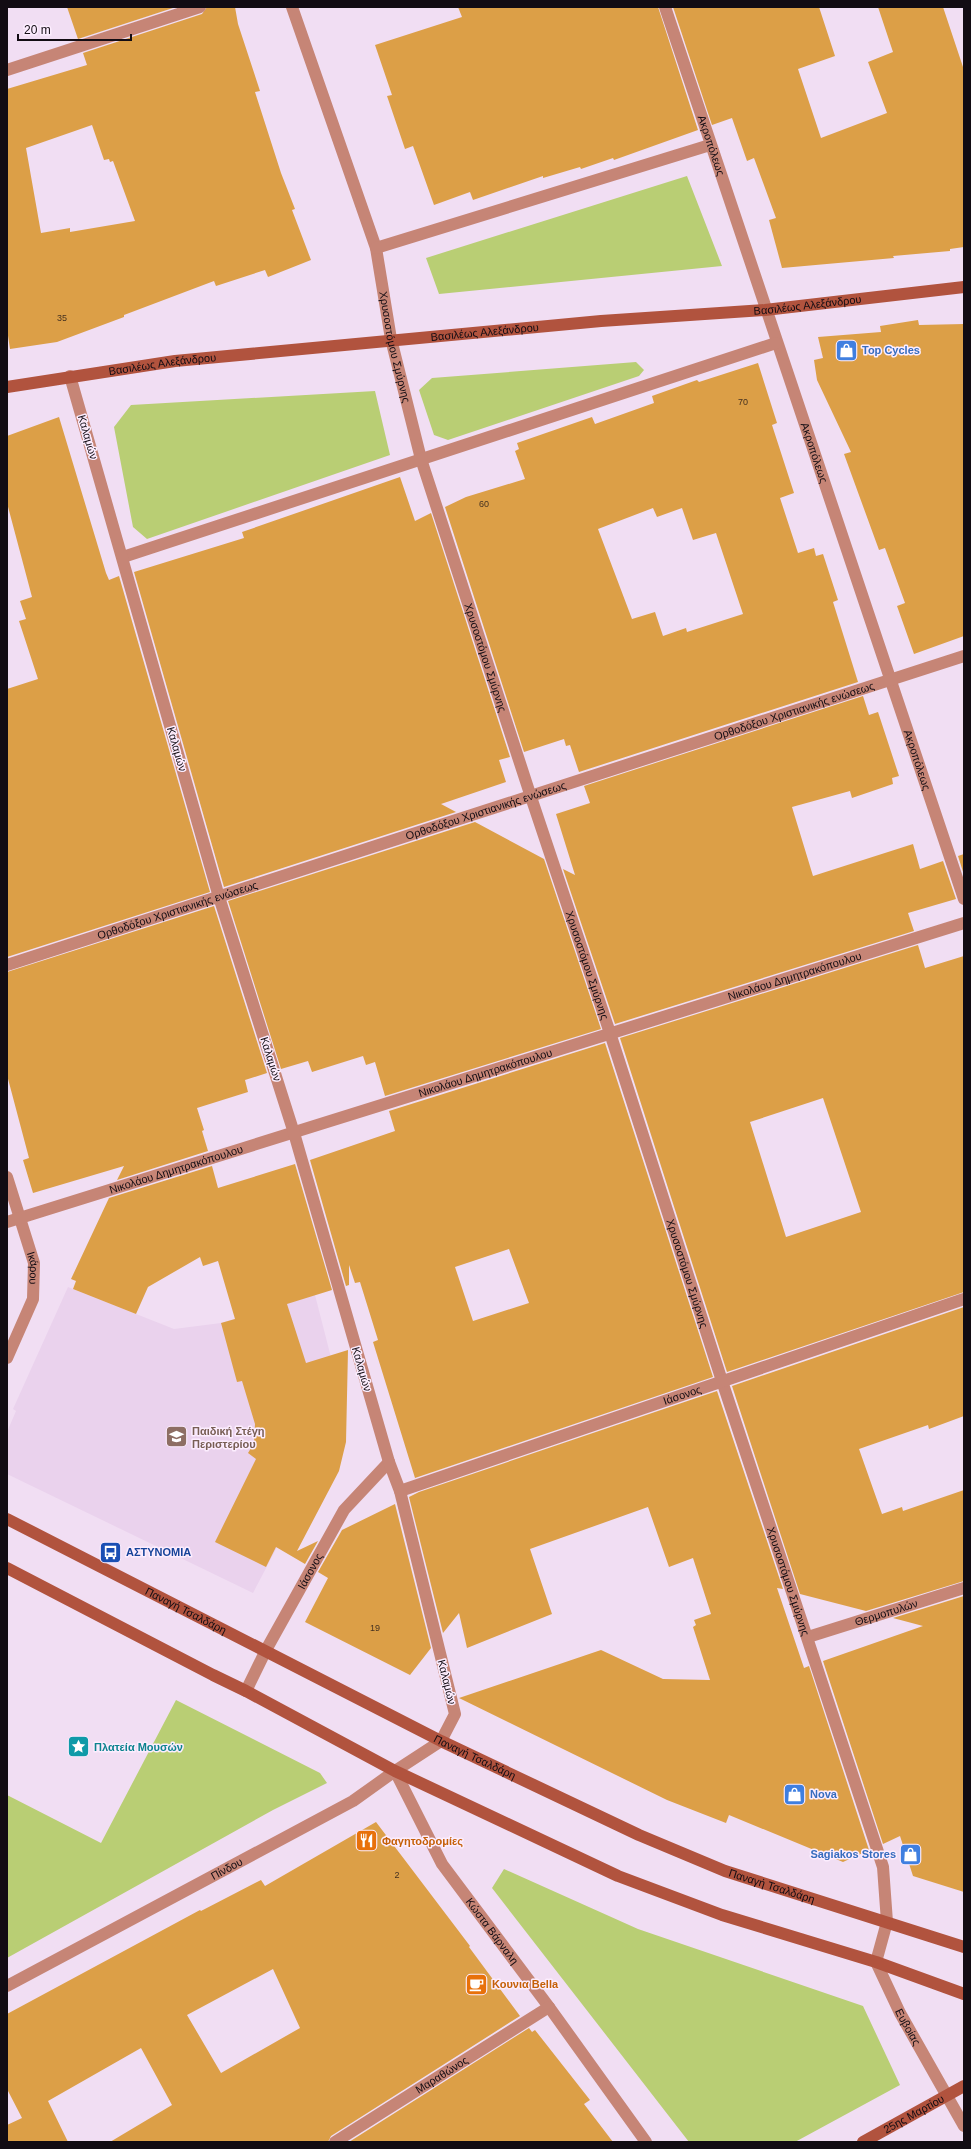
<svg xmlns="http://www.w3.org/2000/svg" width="971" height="2149" font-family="Arial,sans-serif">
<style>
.built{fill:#ead2ed}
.green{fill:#b9ce74}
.building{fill:#dc9f47;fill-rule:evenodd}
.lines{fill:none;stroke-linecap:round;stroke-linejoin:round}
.street{stroke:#c68576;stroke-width:12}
.secondary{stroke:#b1533e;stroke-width:12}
.labels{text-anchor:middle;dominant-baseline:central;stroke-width:3;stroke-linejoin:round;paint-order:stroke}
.number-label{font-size:9px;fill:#443120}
.street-label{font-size:11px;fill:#120c13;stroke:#fcedfe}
.shop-label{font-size:11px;font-weight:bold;fill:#366cbe;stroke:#fcedfe;text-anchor:start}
.education-label{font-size:11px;font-weight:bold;fill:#785e54;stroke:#fcedfe;text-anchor:start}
.transit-label{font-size:11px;font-weight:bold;fill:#164399;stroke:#fcedfe;text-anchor:start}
.culture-label{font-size:11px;font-weight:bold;fill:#0d838f;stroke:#fcedfe;text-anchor:start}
.food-label{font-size:11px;font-weight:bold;fill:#c56008;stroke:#fcedfe;text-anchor:start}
</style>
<rect width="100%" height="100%" fill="#f1def3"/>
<path class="built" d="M68,1287L174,1329L221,1323L315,1295L346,1416L253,1593L7,1474V1432L16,1411L13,1409Z"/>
<path class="green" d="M687,176L722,266L439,294L426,258Z
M636,362L644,370L639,376L448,440L434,435L419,390L432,378Z
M375,391L390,455L147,539L133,527L114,427L131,405Z
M176,1700L320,1773L327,1783L273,1810L7,1958V1795L101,1843Z
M504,1869L638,1929L863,2006L900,2085L795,2142H689L492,1888Z"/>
<path class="building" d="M67,7H176L78,39Z
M207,7H235L238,24L260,91L255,92L281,173L295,209L292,210L311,260L268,277L265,270L216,286L214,281L124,315V317L57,342L10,349L7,329V89L87,65L83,53L202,14ZM92,125L104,160L109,159L110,162L113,161L135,221L70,232V228L41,233L26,148Z
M458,7H658L698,130L614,160L613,158L581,169L580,167L543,178V176L473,200L470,192L434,205L413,146L405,149L387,96L392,95L375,45L462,17Z
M673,7H819L835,56L798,69L821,138L887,113L868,62L893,52L878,7H943L964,70V247L950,249V251L893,256L894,258L782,268L769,220L776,218L754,158L747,161L732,118L712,125Z
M918,320L919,325L964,324V636L914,654L897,606L905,603L885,548L879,550L844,454L851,452L817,380L814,360L823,358L818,337L881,332L880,326Z
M758,363L777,423L772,425L794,493L780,498L798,553L814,548L816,556L823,554L838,600L833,602L858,682L579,772L570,745L566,746L564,739L524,752L445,507L466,497L525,479L515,451L519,449L517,443L592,417L595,424L654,403L652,396L697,380L699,382ZM653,508L657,517L682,508L693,540L716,533L743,614L687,632L686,628L663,636L655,612L632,619L598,529Z
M59,417L106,573L109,580L119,576L210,892L7,957V689L38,679L19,621L26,619L20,601L32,597L7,503V436Z
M400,477L415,521L431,513L510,757L499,760L506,782L441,804L456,812L224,887L134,572L244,538L242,532Z
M863,696L869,715L878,712L899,776L892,778L893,784L852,798L850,791L792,807L813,876L913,844L920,869L943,861L956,899L908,913L914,931L615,1024L563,869L575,875L556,814L590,803L584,786Z
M475,822L544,859L601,1029L385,1096L375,1062L366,1065L363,1056L312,1072L308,1061L281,1069L228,901Z
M964,854V875L958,856Z
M214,906L267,1073L245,1080L248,1092L197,1108L204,1130L202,1131L208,1151L117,1180L124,1166L33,1193L23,1160L29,1158L7,1075V972Z
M918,945L925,968L964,956V1292L727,1372L620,1038ZM823,1098L861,1212L786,1237L750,1122Z
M605,1043L713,1377L415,1478L373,1342L378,1340L360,1282L355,1283L349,1265V1285L346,1286L310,1160L395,1131L389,1111ZM509,1249L529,1303L473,1321L455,1267Z
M295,1164L332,1290L287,1304L306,1363L348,1350L346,1442L339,1471L297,1551L318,1541L305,1564L276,1547L266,1567L215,1542L256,1459L248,1453L254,1443L255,1424L242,1381L237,1382L221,1323L235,1319L218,1261L203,1266L200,1257L148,1287L136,1314L73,1289L76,1281L71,1279L109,1198L212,1166L218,1188Z
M964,1307V1416L929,1429L928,1425L859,1449L882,1514L902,1507L903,1511L964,1490V1581L866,1611L800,1594L732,1386Z
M717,1391L783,1589L777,1588L804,1668L809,1666L869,1850L843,1862L729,1815L726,1823L667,1800L459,1698L601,1650L663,1679L710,1680L693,1627L696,1625L694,1620L711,1614L693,1558L669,1567L648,1507L530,1549L552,1614L467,1648L459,1613L443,1633L409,1497L419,1492Z
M395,1504L431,1648L410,1675L305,1622L328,1578L318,1572L342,1530Z
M964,1596V1892L913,1876L900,1836L883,1844L823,1661L923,1626L893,1618Z
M376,1822L470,1946L469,1947L520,2016L331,2136L328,2142H110L172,2105L141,2048L48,2101L68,2142H7V2125L22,2118L7,2089V2014L200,1910L201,1911L261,1880L265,1886ZM273,1969L300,2028L221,2073L187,2015Z
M529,2028L532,2032L535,2030L590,2100L584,2104L613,2142H349Z"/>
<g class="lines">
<g class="street">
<path id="s1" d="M292,7L376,248L391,339L421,459L531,797L610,1033L722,1381L883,1867L887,1922L876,1962L900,2013L964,2126"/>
<path id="s2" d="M665,7L964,899"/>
<path d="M7,70L200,7"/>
<path d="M376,248L710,145"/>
<path d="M123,557L776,343"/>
<path id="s3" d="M7,965L964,656"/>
<path id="s4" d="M7,1177L34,1263L33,1299L7,1358"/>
<path id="s5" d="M7,1222L964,923"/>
<path id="s6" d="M400,1491L964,1299"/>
<path id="s7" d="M808,1637L964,1588"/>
<path id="s8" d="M246,1691L266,1650L344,1510L389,1462"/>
<path id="s9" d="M395,1771L442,1864L549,2007L646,2142"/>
<path id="s10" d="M7,1986L353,1801L395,1771L441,1741L455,1714L400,1491L389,1462L294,1133L219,897L70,376"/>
<path id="s11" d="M335,2142L549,2007"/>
</g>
<g class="secondary">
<path id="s12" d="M7,387L175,361L601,321L765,310L964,287"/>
<path id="s13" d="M7,1519L441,1741L639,1835L725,1871L964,1947"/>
<path d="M7,1568L213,1675L246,1691L395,1771L618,1876L722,1915L876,1962L964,1994"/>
<path id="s14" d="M863,2142L964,2086"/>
</g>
</g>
<defs>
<symbol id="shop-square" viewBox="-11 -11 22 22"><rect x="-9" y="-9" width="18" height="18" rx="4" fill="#3f7fe0" stroke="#fcedfe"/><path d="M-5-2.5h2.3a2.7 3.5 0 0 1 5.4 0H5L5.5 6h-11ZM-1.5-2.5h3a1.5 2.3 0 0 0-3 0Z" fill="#fff"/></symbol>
<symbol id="school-square" viewBox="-11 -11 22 22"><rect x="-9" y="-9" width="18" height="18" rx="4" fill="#8d6e63" stroke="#fcedfe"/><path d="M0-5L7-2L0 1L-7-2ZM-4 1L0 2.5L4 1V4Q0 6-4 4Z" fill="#fff"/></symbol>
<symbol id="bus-square" viewBox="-11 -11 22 22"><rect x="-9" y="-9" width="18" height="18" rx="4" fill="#1a4fb4" stroke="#fcedfe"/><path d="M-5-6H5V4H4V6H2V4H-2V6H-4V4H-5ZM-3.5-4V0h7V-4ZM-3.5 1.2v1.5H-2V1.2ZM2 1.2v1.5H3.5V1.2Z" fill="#fff"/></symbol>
<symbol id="sight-square" viewBox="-11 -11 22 22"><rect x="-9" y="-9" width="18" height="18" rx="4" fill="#0f9aa8" stroke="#fcedfe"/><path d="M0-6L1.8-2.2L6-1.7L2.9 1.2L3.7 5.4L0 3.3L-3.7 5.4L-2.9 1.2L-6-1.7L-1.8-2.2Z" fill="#fff"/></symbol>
<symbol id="restaurant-square" viewBox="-11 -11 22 22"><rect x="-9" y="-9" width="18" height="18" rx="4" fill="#e8710a" stroke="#fcedfe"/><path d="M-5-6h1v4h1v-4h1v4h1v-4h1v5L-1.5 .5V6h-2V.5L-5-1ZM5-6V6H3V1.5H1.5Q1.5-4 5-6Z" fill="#fff"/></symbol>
<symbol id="cafe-square" viewBox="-11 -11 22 22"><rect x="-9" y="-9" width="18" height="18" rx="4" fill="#e8710a" stroke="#fcedfe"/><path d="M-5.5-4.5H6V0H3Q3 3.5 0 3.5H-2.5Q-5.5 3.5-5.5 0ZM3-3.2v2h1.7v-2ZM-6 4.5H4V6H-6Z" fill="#fff"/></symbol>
</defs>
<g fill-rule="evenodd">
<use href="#shop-square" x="834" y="338" width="25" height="25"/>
<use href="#school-square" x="164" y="1424" width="25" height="25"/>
<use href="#bus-square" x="98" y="1540" width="25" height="25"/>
<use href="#sight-square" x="66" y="1734" width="25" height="25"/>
<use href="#shop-square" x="782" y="1782" width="25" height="25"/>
<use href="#restaurant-square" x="354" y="1828" width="25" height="25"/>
<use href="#shop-square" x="898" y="1842" width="25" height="25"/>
<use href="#cafe-square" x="464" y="1972" width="25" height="25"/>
</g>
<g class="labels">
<g class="number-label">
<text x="62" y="318">35</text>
<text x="743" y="402">70</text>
<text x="484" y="504">60</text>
<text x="375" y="1628">19</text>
<text x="397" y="1875">2</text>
</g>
<g class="street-label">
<text stroke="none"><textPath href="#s2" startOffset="146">Ακροπόλεως</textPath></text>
<text stroke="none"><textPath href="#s12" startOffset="805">Βασιλέως Αλεξάνδρου</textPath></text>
<text stroke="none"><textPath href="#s12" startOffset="481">Βασιλέως Αλεξάνδρου</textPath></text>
<text stroke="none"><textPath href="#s1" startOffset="356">Χρυσοστόμου Σμύρνης</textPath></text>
<text stroke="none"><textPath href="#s12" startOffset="157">Βασιλέως Αλεξάνδρου</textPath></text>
<text transform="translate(88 437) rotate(74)">Καλαμών</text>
<text stroke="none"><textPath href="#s2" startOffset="470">Ακροπόλεως</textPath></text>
<text stroke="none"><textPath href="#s1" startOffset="680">Χρυσοστόμου Σμύρνης</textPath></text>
<text stroke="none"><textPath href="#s3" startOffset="827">Ορθοδόξου Χριστιανικής ενώσεως</textPath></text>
<text transform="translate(177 749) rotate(74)">Καλαμών</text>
<text stroke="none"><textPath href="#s2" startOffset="794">Ακροπόλεως</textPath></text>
<text stroke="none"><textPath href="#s3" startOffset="503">Ορθοδόξου Χριστιανικής ενώσεως</textPath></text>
<text stroke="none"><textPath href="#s3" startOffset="179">Ορθοδόξου Χριστιανικής ενώσεως</textPath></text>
<text stroke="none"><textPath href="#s1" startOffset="1004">Χρυσοστόμου Σμύρνης</textPath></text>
<text stroke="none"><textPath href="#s5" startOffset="825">Νικολάου Δημητρακόπουλου</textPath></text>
<text transform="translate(271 1059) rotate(72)">Καλαμών</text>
<text stroke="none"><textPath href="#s5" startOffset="501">Νικολάου Δημητρακόπουλου</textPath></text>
<text stroke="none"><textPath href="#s5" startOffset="177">Νικολάου Δημητρακόπουλου</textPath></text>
<text stroke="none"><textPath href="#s4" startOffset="95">Ικάρου</textPath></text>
<text stroke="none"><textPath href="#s1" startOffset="1328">Χρυσοστόμου Σμύρνης</textPath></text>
<text transform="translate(362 1369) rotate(74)">Καλαμών</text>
<text stroke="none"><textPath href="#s6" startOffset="298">Ιάσονος</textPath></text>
<text stroke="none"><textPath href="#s8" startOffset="136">Ιάσονος</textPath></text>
<text stroke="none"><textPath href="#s1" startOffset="1652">Χρυσοστόμου Σμύρνης</textPath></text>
<text stroke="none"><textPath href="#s13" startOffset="201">Παναγή Τσαλδάρη</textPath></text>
<text stroke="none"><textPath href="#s7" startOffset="82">Θερμοπυλών</textPath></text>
<text transform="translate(447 1682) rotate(76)">Καλαμών</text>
<text stroke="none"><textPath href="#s13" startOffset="525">Παναγή Τσαλδάρη</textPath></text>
<text stroke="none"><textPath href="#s10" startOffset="249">Πίνδου</textPath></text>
<text stroke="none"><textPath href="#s13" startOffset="849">Παναγή Τσαλδάρη</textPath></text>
<text stroke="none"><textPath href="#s9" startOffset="188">Κώστα Βάρναλη</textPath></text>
<text stroke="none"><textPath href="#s1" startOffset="2122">Ευβοίας</textPath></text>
<text stroke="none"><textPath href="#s11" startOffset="126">Μαραθώνος</textPath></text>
<text stroke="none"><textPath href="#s14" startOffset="58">25ης Μαρτίου</textPath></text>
</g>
<g class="shop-label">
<text x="862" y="350">Top Cycles</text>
<text x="810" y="1794">Nova</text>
<text x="896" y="1854" text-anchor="end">Sagiakos Stores</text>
</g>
<g class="education-label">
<text x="192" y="1431">Παιδική Στέγη<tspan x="192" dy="13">Περιστερίου</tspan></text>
</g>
<g class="transit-label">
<text x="126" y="1552">ΑΣΤΥΝΟΜΙΑ</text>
</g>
<g class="culture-label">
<text x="94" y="1747">Πλατεία Μουσών</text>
</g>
<g class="food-label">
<text x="382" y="1841">Φαγητοδρομίες</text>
<text x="492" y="1984">Κουνια Bella</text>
</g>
</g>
<rect width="971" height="2149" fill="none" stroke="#120c13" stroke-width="16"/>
<path d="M18 34v6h113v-6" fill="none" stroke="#120c13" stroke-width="2"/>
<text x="24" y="34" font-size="12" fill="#120c13" stroke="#fcedfe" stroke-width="3" paint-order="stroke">20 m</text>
</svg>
